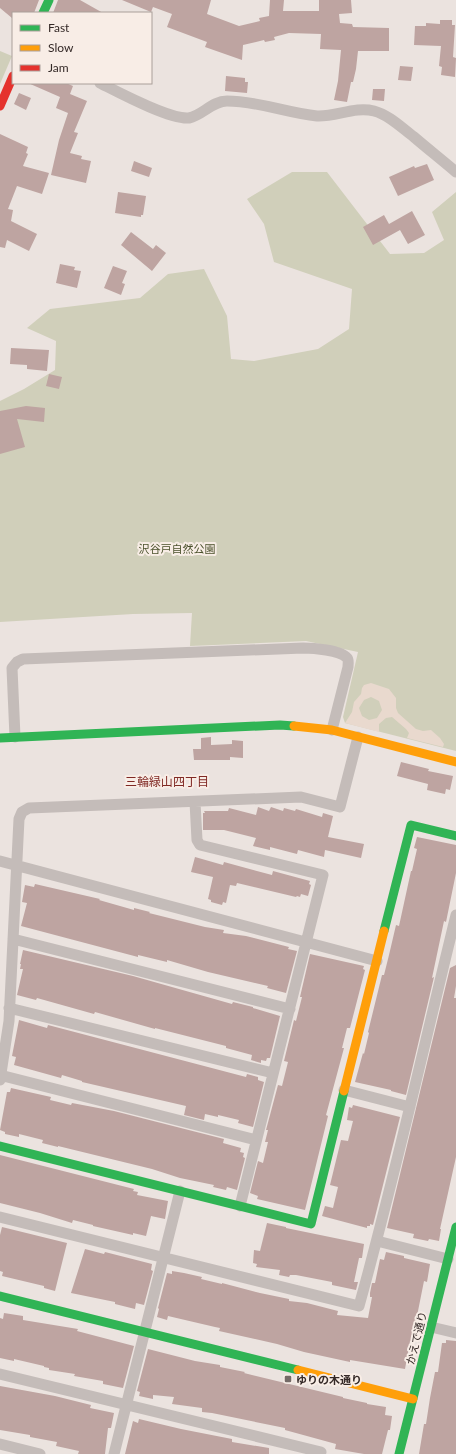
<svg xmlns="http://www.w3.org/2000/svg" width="456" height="1454" font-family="Lato,'Noto Sans JP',sans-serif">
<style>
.green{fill:#d0cfba}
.plaza{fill:#e9d9ce;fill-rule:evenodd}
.building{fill:#bea4a1}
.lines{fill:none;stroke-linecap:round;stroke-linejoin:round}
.street{stroke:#c4bcb9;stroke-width:11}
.fast{stroke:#30b455;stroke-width:9}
.slow{stroke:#ff9f0a;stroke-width:9}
.jam{stroke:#e5322d;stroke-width:9}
.poi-dot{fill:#746a67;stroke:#f8ede6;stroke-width:1.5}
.labels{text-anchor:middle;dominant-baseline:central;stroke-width:4;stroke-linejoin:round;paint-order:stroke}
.park-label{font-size:11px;fill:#4a512c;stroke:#f8ede6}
.street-label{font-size:11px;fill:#342927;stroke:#f8ede6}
.poi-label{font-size:11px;font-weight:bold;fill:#342927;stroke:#f8ede6;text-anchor:start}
.neighbourhood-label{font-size:12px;fill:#802924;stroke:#f8ede6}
</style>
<rect width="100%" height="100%" fill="#ebe3df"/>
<path class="green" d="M0,51L12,56L0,84Z
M292,172H327L390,254L424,253L444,240L432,212L456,192V751L345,723L343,717L358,652L306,641L190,646L192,613L133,614L0,622V401L24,389L55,370L56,341L27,328L50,309L140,298L168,274L204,269L227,316L231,359L254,361L318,349L349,329L352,289L274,262L264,224L247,199Z"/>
<path class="plaza" d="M371,683L389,689L396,698V708L398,713L416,729L423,731L431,730L440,738L444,744L443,747L407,738L409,733L406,729L392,717L386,718L379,724V732L345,723L352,712L354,702L361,694L362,688L364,685ZM371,697L379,701L382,710L377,718L369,720L362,716L359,708L364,700Z"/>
<path class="building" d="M0,0H39L34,13H13L12,18L0,8Z
M58,0H80L103,13H53Z
M122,0H211L207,14L239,26L260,21L259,18L269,16L270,0H284L283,11H319V0H351L352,13L339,14L340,23L352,24L353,27L389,28V51H358L356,69L353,82H351L347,102L334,100L338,81L341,50L320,49L321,34L289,33L274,37L275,40L265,42L264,40L243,45L242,60L205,47L207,42L167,27L172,14L153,7L151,12Z
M440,20H452V25H455L453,57L456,58L455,77L441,75L442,67L439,66L441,46L414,45L415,26H426V23L440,24Z
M400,66L413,67L411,81L398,80Z
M226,76L245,78V82H248L247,93L225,91Z
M28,83H66L73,86L70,94L87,101L74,132L78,133L70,153L82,156L81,159L91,161L86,183L51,175L59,140L68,113L56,108L60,97Z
M373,89H385L384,101L372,100Z
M19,93L31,98L26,110L14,104Z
M0,134L28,147L26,153L28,154L23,166L49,173L42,194L17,186L8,209L13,210L11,221L37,234L29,251L7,240L5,248L0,247Z
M134,161L152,168L149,177L131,171Z
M427,164L434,180L398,196L389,177L414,166L415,168Z
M118,192L146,196L143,215H141V217L115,213Z
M412,211L425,235L408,244L400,230L373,245L363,227L384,215L389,224Z
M131,232L153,249L156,245L166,253L152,271L121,245Z
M60,264L75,267L74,270L81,271L77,288L56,283Z
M113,266L127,271L122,283L125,284L121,295L104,288Z
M11,348L49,350L47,371L27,369V365L10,364Z
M49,374L62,377L59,389L46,386Z
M26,406L45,408L44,422L17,419L25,447L0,454V411Z
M211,737V745L232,744V740L243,741V758L230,757V760H194L193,749H201V738Z
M401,762L429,769L428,771L453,776L450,790L446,789L445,794L427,790L428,784L397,776Z
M258,807L269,811L271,807L283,811L284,808L295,811L296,809L322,817L323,813L333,816L328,837L364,844L361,858L325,850L324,857L298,850L297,854L270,847V850L253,846L256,838L224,830H203V813H205L204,811H228L229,808L256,815Z
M417,837L456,845V873L446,922L444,921L432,978L434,977L406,1095L391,1091V1090L355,1082L363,1053L364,1054L369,1033L368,1032L382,975H384L389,955L396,925L399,926L411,871H412L417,849L414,848Z
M195,857L223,865L224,862L272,875L273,871L310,881L309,884L311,885L308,896L301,894L300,897L297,896L296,897L237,883L236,886L230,885L226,903L223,902L222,905L211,902V900L208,899L213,877L191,872Z
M35,884L100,899L99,900L134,910V908L150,912L149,913L205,927L224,930L223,933L246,936L289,947L288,949L297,951L286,993L267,988L268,986L208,972L167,960V962L138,955V957L21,926L27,903L22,902L25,885L34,887Z
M23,950L133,976L232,1004L233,1002L253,1007V1008L280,1016L270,1058H267L266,1061L261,1060V1063L251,1060L252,1055L226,1048V1046L155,1028V1029L95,1012L94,1014L37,998L36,1000L17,995L23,969H20L21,964H20Z
M310,954L364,966L363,969L365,970L350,1028H347L342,1048H344L326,1115L328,1116L305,1210L257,1199L258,1196L250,1193L258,1161L263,1163L268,1142H265L268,1130H266L278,1085L282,1086L288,1062L284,1061L294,1020L296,1021L302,997H300Z
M456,965V986L454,998H456V1157L440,1229H441L439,1241L429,1239L428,1241L413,1238L414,1234L387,1228L450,968Z
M19,1020L47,1028L48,1025L246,1077L247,1074L258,1077V1080L264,1082L253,1127L238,1123L239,1120L218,1115V1117L205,1114L204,1120L184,1115L186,1106L82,1082V1081L62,1075L61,1078L14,1065L16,1057L12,1056Z
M11,1088L51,1097L50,1100L71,1105L72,1103L114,1111L224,1139L223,1143L241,1148L240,1152L244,1153L243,1157L245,1158L237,1190L227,1187L226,1190L213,1187L214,1185L180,1178L152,1169L58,1146V1147L42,1143L43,1140L19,1134V1137L5,1134V1132L0,1130L7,1092H10Z
M353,1105L400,1117L373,1225L370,1224V1226H367V1228L322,1216L325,1206L333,1208L338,1187L330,1185L341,1140L348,1141L353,1121L347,1120L349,1107L352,1108Z
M0,1155L134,1189L133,1191L138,1192L137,1195L168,1201L165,1219L151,1216L146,1236L133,1233V1235L93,1226V1225L73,1220L72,1223L40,1213L0,1203Z
M267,1223L286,1227V1228L364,1244L362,1258H359L354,1282H358L356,1290L332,1285V1282L296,1275H290L289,1277L279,1275L280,1270L256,1267L257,1264L253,1263L254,1250L260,1251Z
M2,1227L67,1243L55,1291L44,1288V1286L2,1276L3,1272L0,1271V1235Z
M85,1249L104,1254L105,1252L152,1264L151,1270L153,1271L144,1305L136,1303L135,1309L115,1304V1302L71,1293Z
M386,1252L404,1256V1258L430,1264L427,1282L424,1281L412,1341H410L405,1369L350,1360V1362L304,1352L277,1344L219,1331L220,1328L215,1327L168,1316L167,1320L157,1317L159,1309L158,1308L167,1273L172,1274V1271L184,1273L202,1277L201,1279L222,1284V1283L260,1293L289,1299V1301L307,1303L338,1311L337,1315L368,1318L372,1297H370V1293L372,1283H375L380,1259L384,1260Z
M4,1313L23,1316V1320L78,1329L77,1331L134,1346L123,1388L103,1384V1381L74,1376L75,1374L49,1370V1368L44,1367V1366L14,1359V1361L0,1358V1318L3,1319Z
M446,1340L456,1341V1454H419L424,1424H426L430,1398L435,1372H438L442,1343H446Z
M148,1349L195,1361L220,1365V1367L245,1372L244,1373L343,1397V1398L367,1403V1404L386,1407L385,1415L392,1416L390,1430H388L382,1454H364L335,1449L336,1444L285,1430V1428L212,1413L202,1412V1408L172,1404L174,1397L153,1395V1399L139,1396L140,1392L137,1391Z
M0,1386L55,1396L91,1405L90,1408L114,1413L111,1428H108L105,1454H78L79,1451L56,1446L57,1442L30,1437V1435L0,1430Z
M139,1419L181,1429L232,1439V1442L269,1448V1454H125L133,1421L138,1423Z"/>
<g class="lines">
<path class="street" d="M100,83C118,92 170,120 189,118C203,115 212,101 227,101C258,101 287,113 317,116C336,117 355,106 374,111C389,115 402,128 414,137C428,149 442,160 456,172
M15,737L12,668L17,662L23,659L303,648C312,648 341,650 347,658C349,660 348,664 348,667L332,730
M195,802L197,840L200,845L323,875L240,1206
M0,861L377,961
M13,939L290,1009
M9,1008L273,1073
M0,1075L256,1140
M0,1080L9,1021L19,819L22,812L29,808L301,797L340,807L358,737
M344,1090L410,1107
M0,1217L359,1306C395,1177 424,1045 456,915
M377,1241L448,1259
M431,1327L456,1333
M0,1374L321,1452L320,1454
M0,1444L40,1454
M114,1454L180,1191"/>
<path class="fast" d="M43,13L49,0
M0,738L280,725L294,726
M384,931L411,825L456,836
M0,1146L311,1224L344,1091
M0,1296L298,1370
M399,1454L456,1227"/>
<path class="slow" d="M294,726L332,730L456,762
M344,1091L384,931
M298,1370L413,1399"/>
<path class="jam" d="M0,106L13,76"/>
</g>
<rect class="poi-dot" x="284" y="1375" width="8" height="8" rx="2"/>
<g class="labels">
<g class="park-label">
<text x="177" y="548">沢谷戸自然公園</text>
</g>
<g class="street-label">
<text transform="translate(416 1338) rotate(-76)">かえで通り</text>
</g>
<g class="poi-label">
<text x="296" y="1379">ゆりの木通り</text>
</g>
<g class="neighbourhood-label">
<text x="167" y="781">三輪緑山四丁目</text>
</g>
</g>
<rect x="12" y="12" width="140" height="72" fill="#f8ede6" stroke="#aa9f9a"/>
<rect x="20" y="25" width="20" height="6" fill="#30b455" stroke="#aa9f9a"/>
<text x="48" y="32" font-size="12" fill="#342927">Fast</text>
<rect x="20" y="45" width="20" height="6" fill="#ff9f0a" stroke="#aa9f9a"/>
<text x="48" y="52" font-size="12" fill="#342927">Slow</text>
<rect x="20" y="65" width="20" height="6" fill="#e5322d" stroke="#aa9f9a"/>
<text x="48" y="72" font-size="12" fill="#342927">Jam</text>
</svg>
